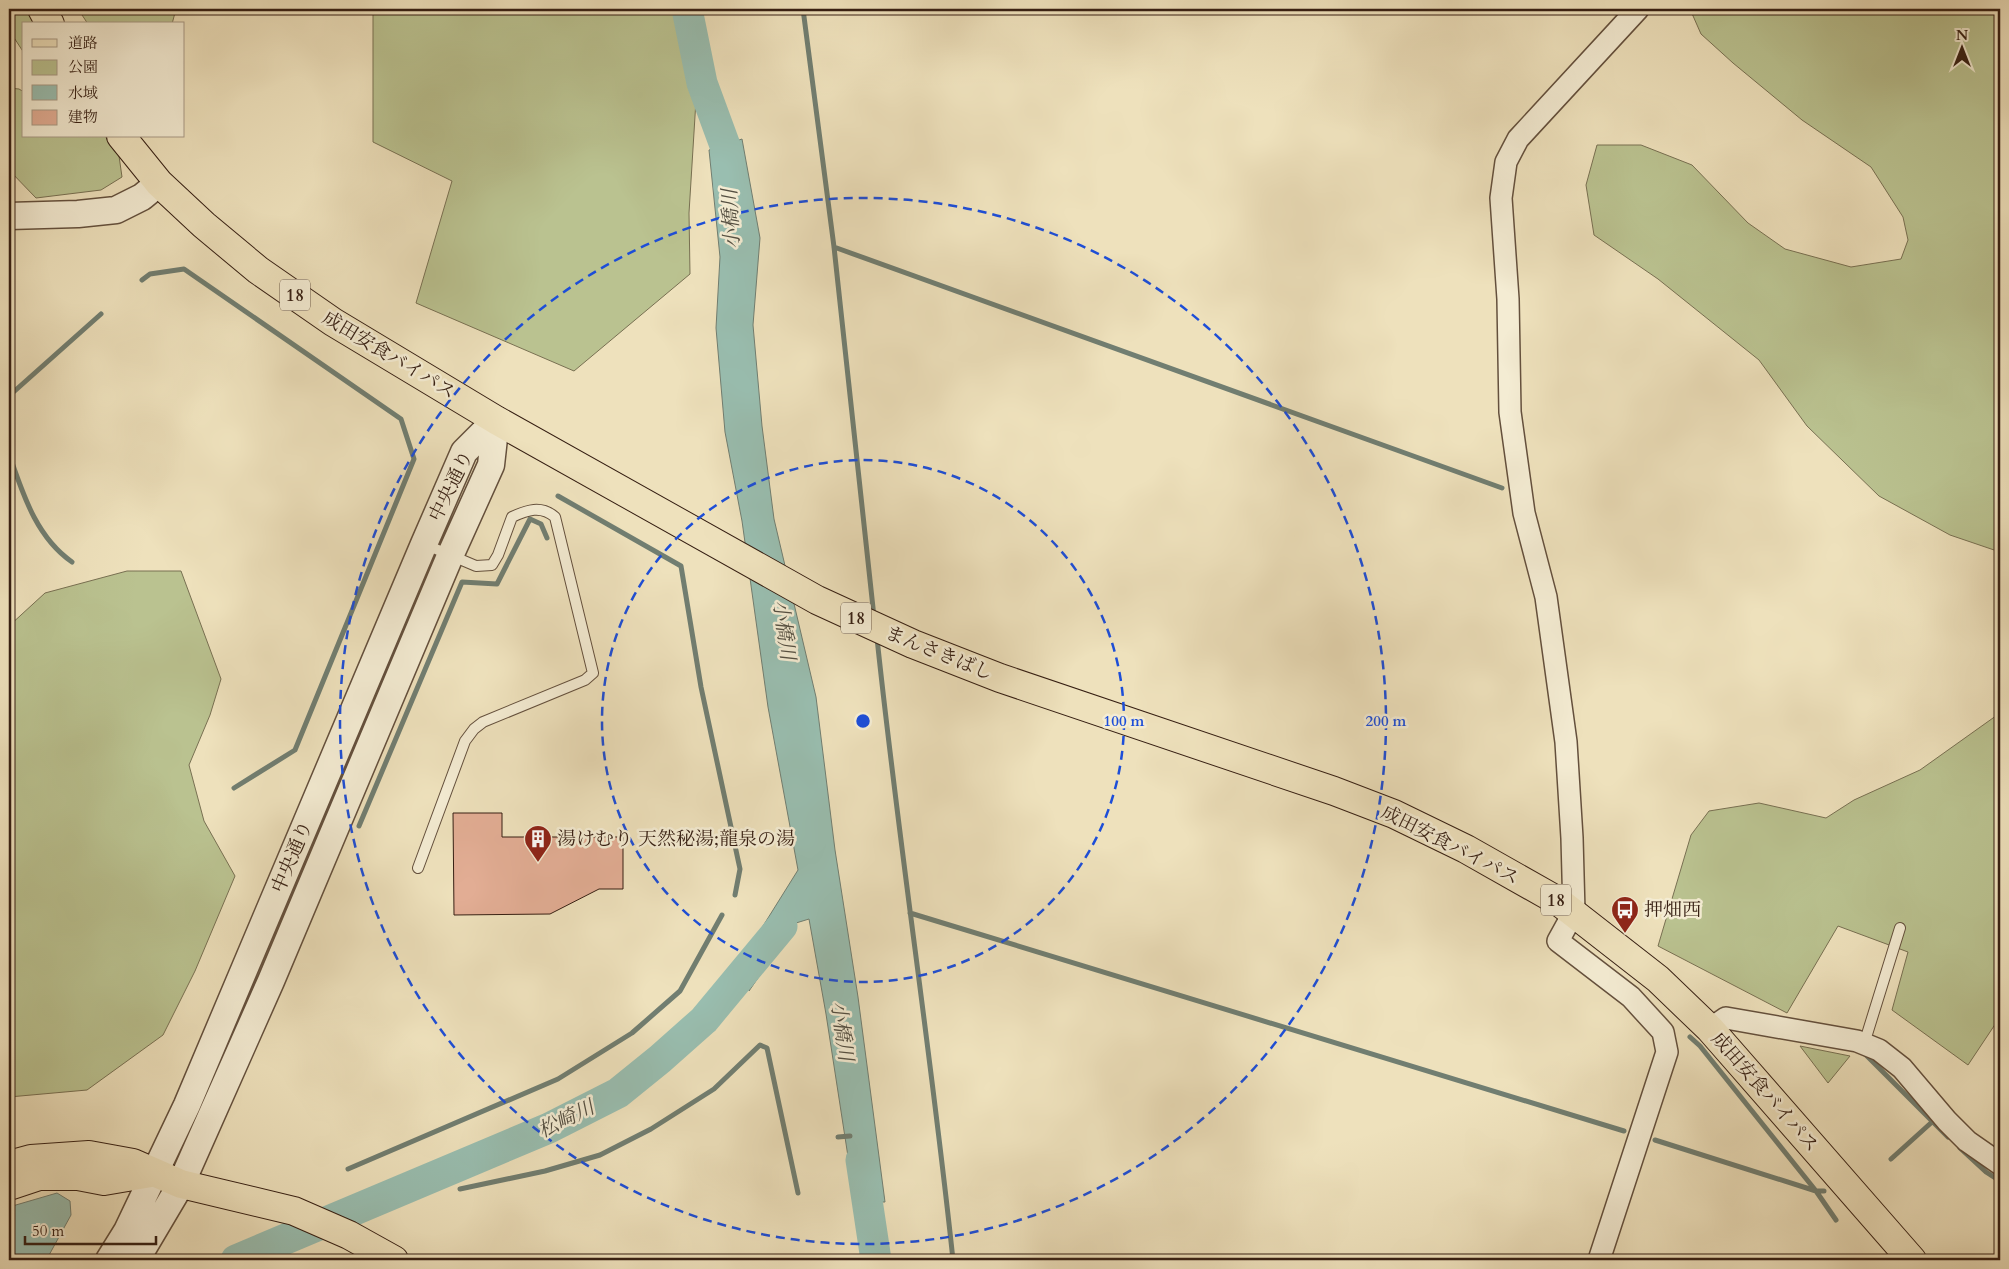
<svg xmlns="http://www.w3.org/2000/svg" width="2009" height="1269" font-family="Cardo,'Noto Serif JP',serif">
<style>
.green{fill:#bac290;stroke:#787052}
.water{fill:#99beb0;stroke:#717e71}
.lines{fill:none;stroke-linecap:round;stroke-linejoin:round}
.stream{stroke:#717e71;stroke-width:5}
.river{stroke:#99beb0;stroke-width:31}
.building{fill:#e2ad94;stroke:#361f13}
.service-casing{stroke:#64503d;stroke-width:12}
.minor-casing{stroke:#64503d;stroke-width:24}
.tertiary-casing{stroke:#64503d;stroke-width:29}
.primary-casing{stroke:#361f13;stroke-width:30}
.trunk-casing{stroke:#361f13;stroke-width:30}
.service{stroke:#f4ecd3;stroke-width:10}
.minor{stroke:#f4ecd3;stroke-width:21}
.tertiary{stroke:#f4ecd3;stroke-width:26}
.primary{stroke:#eee1bc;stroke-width:28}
.trunk{stroke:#eee1bc;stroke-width:28}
.ring{fill:none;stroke:#1d4ed8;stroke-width:2.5;stroke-dasharray:9 6}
.labels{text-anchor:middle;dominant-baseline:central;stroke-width:5;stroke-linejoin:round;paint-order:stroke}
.shield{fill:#f4ecd3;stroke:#6f5c4d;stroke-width:1}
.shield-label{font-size:18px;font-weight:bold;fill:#361f13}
.street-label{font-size:19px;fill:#361f13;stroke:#f4ecd3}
.poi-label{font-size:19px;fill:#361f13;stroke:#f4ecd3;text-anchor:start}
.water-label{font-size:20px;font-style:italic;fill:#544f42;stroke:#f4ecd3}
.centre{fill:#1d4ed8;stroke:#f4ecd3;stroke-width:2.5}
.ring-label{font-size:15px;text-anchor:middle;font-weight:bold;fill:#1d4ed8;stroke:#f4ecd3;stroke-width:5;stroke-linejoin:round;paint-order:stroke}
</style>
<rect width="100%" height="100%" fill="#eee1bc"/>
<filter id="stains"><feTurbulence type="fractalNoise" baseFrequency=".004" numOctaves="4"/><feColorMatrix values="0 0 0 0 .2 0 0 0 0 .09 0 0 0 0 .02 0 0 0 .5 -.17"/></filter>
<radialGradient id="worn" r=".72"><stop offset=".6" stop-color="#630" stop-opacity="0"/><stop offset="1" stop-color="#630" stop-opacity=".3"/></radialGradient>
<path class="green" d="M9,9H26L35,24H24V53L9,30Z
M78,9H176L172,24H88Z
M373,9H687L696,100L689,213L690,274L574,371L416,303L452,181L373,142Z
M1690,9H2000V552L1950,535L1879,496L1807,426L1759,360L1658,279L1594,235L1586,185L1597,145H1641L1692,165L1748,223L1785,249L1851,267L1901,259L1908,240L1903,217L1871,167L1802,120L1733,63L1701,34Z
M9,88L19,89L24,92V136H105L119,156L122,177L101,190L36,198L9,170Z
M127,571H181L221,679L210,715L189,765L204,821L235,876L195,971L163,1035L87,1090L9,1097V626L45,593Z
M2000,713V1017L1968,1065L1892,1010L1908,952L1838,926L1787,1013L1658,946L1691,835L1709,811L1759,803L1826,818L1854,800L1920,770Z
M1800,1046L1850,1056L1828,1083Z"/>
<path class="water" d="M742,139L760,238L753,325L762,426L774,519L816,697L835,850L858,997L885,1202H855L826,1014L809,919L796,923L749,991L758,934L798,870L768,707L742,521L725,432L716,328L720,257L709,150Z
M57,1193L70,1201L71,1215L48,1257L43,1260H9V1207Z"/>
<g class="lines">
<path class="stream" d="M803,9L834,247L874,617
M834,247L1502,488
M142,280L150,274L184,269L401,419L414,459L295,750L234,788
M9,396L101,314
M9,454C23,494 36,537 72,562
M558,496L681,566L701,687L740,869L735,895
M877,638C899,846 931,1052 953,1260
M359,826L462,582L497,584L530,519L541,524L547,538
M910,913L1624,1131
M1690,1037L1700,1046L1816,1191L1836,1220
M1864,1053L1948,1137
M838,1137L850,1136
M1655,1140L1816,1191H1824
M1960,1148L1986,1172L2000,1181
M1891,1159L1932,1122
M348,1169L558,1079L632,1033L680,991L722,915
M460,1189L545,1171L600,1155L651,1129L714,1089L760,1045L767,1048L798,1193"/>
<path class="river" d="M687,9L702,83L727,151L729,187
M861,1160L876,1260
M236,1260L549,1128L618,1093L660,1059L704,1020L782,926"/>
</g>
<path class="building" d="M453,813H502V837H623V889H599L550,914L454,915Z"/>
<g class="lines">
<defs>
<path id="service" d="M418,868L465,741L474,729L483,722L585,680L593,673L555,517C541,505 527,510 512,517L498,555L492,565L476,566L424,544
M1864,1044L1900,928"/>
<path id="minor" d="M1710,1029L1726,1018L1857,1041L1879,1050L1902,1068L1947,1121L1967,1141L2000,1164
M1599,1260L1667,1052L1663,1032L1631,997L1558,941L1574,912L1572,838L1566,742L1546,597L1524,513L1510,412L1508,299L1501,198L1506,162L1518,139L1638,9"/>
<path id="tertiary" d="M9,216L78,214L116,210L142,197L159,183
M109,1260L127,1231L187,1105L424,544L464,452L496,420
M136,1260L181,1184L271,981L450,556L491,465L496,420"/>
<path id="primary" d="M42,9L50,24
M121,136L159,183L204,225L258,270L333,322L496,420L817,600L913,644L1000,678L1334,791L1394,814L1466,849L1558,901L1658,979L1710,1029L1912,1260"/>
<path id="trunk" d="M9,1165L31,1159L89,1155L133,1163L181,1184L294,1211L349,1235L394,1260
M9,1186L39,1176H78L104,1181L151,1173"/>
</defs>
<use href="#service" class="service-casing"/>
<use href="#minor" class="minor-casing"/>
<use href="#tertiary" class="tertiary-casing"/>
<use href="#primary" class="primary-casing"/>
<use href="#trunk" class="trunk-casing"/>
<use href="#service" class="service"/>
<use href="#minor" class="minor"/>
<use href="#tertiary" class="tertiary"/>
<use href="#primary" class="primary"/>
<use href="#trunk" class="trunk"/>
</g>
<g class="ring">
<circle cx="863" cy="721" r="261"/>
<circle cx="863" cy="721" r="523"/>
</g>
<defs>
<symbol id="building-pin" viewBox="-11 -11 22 30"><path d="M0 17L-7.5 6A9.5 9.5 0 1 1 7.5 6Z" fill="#8f2418" stroke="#f4ecd3"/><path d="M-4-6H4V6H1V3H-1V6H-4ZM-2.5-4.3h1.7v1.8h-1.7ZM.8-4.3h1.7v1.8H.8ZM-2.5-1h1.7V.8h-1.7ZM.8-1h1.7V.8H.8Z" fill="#fff"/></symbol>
<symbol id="bus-pin" viewBox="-11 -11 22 30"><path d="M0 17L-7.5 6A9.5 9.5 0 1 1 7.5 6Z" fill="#8f2418" stroke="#f4ecd3"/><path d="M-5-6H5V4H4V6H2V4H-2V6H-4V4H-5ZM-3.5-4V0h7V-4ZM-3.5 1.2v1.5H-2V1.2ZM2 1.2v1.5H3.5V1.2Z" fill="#fff"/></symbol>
</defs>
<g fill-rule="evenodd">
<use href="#building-pin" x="522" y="823" width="32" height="43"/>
<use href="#bus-pin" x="1609" y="894" width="32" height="43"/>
</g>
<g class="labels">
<g class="shield">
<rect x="280" y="279.5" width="30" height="31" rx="4"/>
<rect x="841" y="602.5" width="30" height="31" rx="4"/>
<rect x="1541" y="884.5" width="30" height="31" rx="4"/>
</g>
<g class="shield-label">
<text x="295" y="295">18</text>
<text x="856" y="618">18</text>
<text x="1556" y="900">18</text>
</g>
<g class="street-label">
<text transform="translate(389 355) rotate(31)">成田安食バイパス</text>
<text transform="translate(451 486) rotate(-64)">中央通り</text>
<text transform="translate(939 653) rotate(22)">まんさきばし</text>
<text transform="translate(1450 845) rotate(27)">成田安食バイパス</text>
<text transform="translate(292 857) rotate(-67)">中央通り</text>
<text transform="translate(1765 1092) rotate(49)">成田安食バイパス</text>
</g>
<g class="poi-label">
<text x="557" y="839">湯けむり 天然秘湯;龍泉の湯</text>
<text x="1644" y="910">押畑西</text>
</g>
<g class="water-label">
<text transform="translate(731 219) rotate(-93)">小橋川</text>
<text transform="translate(784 630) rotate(82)">小橋川</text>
<text transform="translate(842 1031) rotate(82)">小橋川</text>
<text transform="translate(566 1119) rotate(-26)">松崎川</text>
</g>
</g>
<circle cx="863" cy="721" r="8" class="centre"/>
<g class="ring-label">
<text x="1124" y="726">100 m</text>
<text x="1386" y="726">200 m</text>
</g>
<rect width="2009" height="1269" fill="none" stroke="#eee1bc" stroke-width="30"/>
<rect x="10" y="10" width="1989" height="1249" fill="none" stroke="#361f13" stroke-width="2.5"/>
<rect x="15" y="15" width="1979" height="1239" fill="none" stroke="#361f13"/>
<rect x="22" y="22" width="162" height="115" fill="#f4ecd3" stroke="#a89a86"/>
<rect x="32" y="39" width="25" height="8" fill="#eee1bc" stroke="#a89a86"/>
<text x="68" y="48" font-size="15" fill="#361f13">道路</text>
<rect x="32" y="60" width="25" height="15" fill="#bac290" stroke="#a89a86"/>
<text x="68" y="72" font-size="15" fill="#361f13">公園</text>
<rect x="32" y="85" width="25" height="15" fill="#99beb0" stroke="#a89a86"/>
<text x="68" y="98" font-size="15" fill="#361f13">水域</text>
<rect x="32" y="110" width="25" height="15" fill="#e2ad94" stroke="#a89a86"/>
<text x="68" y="122" font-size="15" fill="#361f13">建物</text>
<g transform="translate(1962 48)" stroke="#f4ecd3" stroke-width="4" paint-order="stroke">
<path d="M0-4L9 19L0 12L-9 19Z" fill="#361f13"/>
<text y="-8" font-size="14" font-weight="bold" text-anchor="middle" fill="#361f13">N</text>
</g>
<path d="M25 1236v8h131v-8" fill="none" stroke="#361f13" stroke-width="2.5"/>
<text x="32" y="1236" font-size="15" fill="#361f13" stroke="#f4ecd3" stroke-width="4" paint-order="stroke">50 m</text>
<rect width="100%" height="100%" filter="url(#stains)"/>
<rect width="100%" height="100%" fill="url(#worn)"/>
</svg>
